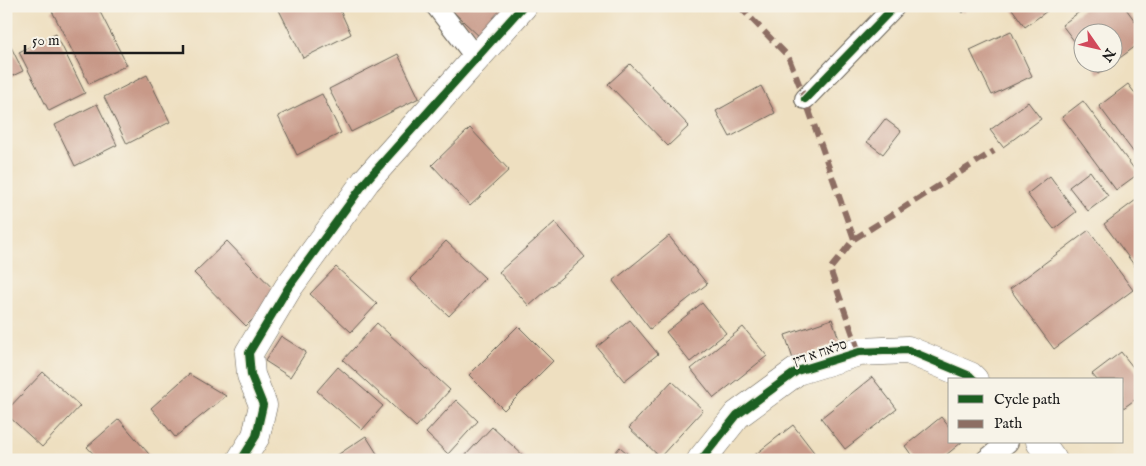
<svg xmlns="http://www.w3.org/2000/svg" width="1146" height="466" font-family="'IM FELL English','Frank Ruhl Libre',serif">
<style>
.building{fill:#c89988}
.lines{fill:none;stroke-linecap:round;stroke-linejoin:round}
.street-casing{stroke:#666055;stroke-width:22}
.secondary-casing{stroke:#666055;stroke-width:29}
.street{stroke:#fff;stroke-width:20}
.secondary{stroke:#fff;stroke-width:28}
.quiet{stroke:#8d6e63;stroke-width:6;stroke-dasharray:12 6;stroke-linecap:butt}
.cycleway-casing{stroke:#f7f3e8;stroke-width:11}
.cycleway{stroke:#1b5e20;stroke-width:8}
.labels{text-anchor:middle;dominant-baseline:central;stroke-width:4;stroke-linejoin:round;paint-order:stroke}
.street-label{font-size:14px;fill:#1c1c1c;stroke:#f7f3e8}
</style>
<rect width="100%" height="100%" fill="#f7f3e8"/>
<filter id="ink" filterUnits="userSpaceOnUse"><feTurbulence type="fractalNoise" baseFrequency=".02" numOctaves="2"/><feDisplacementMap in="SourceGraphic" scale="10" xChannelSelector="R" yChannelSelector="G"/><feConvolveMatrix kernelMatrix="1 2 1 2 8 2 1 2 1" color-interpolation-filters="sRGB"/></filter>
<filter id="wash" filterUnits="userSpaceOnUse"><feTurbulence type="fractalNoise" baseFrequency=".0096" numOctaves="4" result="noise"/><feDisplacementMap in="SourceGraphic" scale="20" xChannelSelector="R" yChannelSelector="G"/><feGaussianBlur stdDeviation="1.12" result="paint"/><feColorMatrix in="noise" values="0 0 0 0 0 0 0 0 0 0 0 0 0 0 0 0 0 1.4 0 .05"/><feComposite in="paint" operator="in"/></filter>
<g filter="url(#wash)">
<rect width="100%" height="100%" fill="#eedfc0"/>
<g id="blocks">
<path class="building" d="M61,6H97L127,65L89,84L52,11Z
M277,6H338L351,34L303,58Z
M447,6H511L481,38Z
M956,6H970L963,13Z
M1010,6H1043L1047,11L1025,27Z
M1087,6H1124L1140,28V43L1098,74L1090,62H1114V32H1084V54L1062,25Z
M1011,31L1032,76L992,95L970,50Z
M56,34L85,93L49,111L19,52Z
M6,37L23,71L6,79Z
M398,54L419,98L351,132L329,89Z
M630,64L689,126L668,146L608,84Z
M147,75L170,122L127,144L104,97Z
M1128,84L1140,100V161L1099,106Z
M761,86L775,113L730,137L716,111Z
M322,94L341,133L297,155L278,116Z
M1083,101L1138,174L1116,190L1062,117Z
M1028,102L1041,119L1003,147L990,130Z
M97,104L117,145L75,166L55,125Z
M885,119L901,131L883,154L867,142Z
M470,128L509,170L470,206L432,165Z
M1090,171L1108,196L1088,211L1069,187Z
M1050,176L1076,212L1054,229L1027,194Z
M1140,197V267L1137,269L1104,224Z
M555,222L585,257L529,306L499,272Z
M1089,230L1133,290L1054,349L1010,289Z
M669,236L707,284L650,329L613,281Z
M227,241L278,294L246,326L194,273Z
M446,241L485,278L449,316L410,279Z
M336,267L377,304L351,332L310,294Z
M702,303L726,333L690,362L666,332Z
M832,319L840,342L793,359L785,335Z
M630,320L658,354L624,381L597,347Z
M377,323L450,390L416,427L343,360Z
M518,326L553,361L504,410L469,375Z
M743,327L767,356L714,398L691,369Z
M281,336L306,352L290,377L265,361Z
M1121,352L1140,376V396L1122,409V380H1097L1092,374Z
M338,367L383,406L362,430L317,391Z
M43,372L80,406L42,447L6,414V411Z
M189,374L226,396L175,437L151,408Z
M872,377L897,409L845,449L821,418Z
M672,381L703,410L660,457L629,428Z
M456,400L478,421L448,454L426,433Z
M941,417L950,428V442H962L940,460H915L905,446Z
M119,419L154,460H99L87,447Z
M793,425L820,460H754L752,457Z
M492,427L525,457L522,460H465L463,458Z
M366,436L381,460H330Z
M620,447L635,460H609Z"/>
</g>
</g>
<g filter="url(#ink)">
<use href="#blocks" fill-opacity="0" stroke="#666055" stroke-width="1"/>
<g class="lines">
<defs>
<path id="street" d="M436,6L476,58
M805,99L895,6
M986,460L1008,442"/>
<path id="secondary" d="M1040,442L1053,460
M241,460L256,436L263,405L251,375L249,353L288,288L366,181L523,6
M701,460L737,415L797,371L859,352L908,350L970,376L974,380"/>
</defs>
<use href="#street" class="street-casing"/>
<use href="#secondary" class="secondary-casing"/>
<use href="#street" class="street"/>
<use href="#secondary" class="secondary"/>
<path class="quiet" d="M739,6L788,56L805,99L854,239
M859,352L830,269L854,239L994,151"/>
<defs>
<path id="cycleway" d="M805,99L895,6
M241,460L256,436L263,405L251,375L249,353L288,288L366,181L523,6
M701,460L737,415L797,371L859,352L908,350L970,376L974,380"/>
</defs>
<use href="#cycleway" class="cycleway-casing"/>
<use href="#cycleway" class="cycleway"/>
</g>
</g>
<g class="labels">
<g class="street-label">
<text transform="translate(820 353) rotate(-19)">סלאח א דין</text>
</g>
</g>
<rect width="1146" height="466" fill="none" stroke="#f7f3e8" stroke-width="25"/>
<rect x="948" y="378" width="175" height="65" fill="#f7f3e8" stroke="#9f9d96"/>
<rect x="958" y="395" width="25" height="8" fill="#1b5e20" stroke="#9f9d96"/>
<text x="994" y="404" font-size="15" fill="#1c1c1c">Cycle path</text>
<rect x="958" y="420" width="25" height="8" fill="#8d6e63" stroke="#9f9d96"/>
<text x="994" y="428" font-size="15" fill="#1c1c1c">Path</text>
<g transform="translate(1098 48) rotate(124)"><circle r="24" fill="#f7f3e8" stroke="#9f9d96"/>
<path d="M0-4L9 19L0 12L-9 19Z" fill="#d1495b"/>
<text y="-8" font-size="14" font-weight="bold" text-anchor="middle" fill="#1c1c1c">N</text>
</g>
<path d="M25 45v8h158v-8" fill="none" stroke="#1c1c1c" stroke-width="2.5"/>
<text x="32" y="45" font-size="15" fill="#1c1c1c" stroke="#f7f3e8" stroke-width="4" paint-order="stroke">50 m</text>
</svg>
